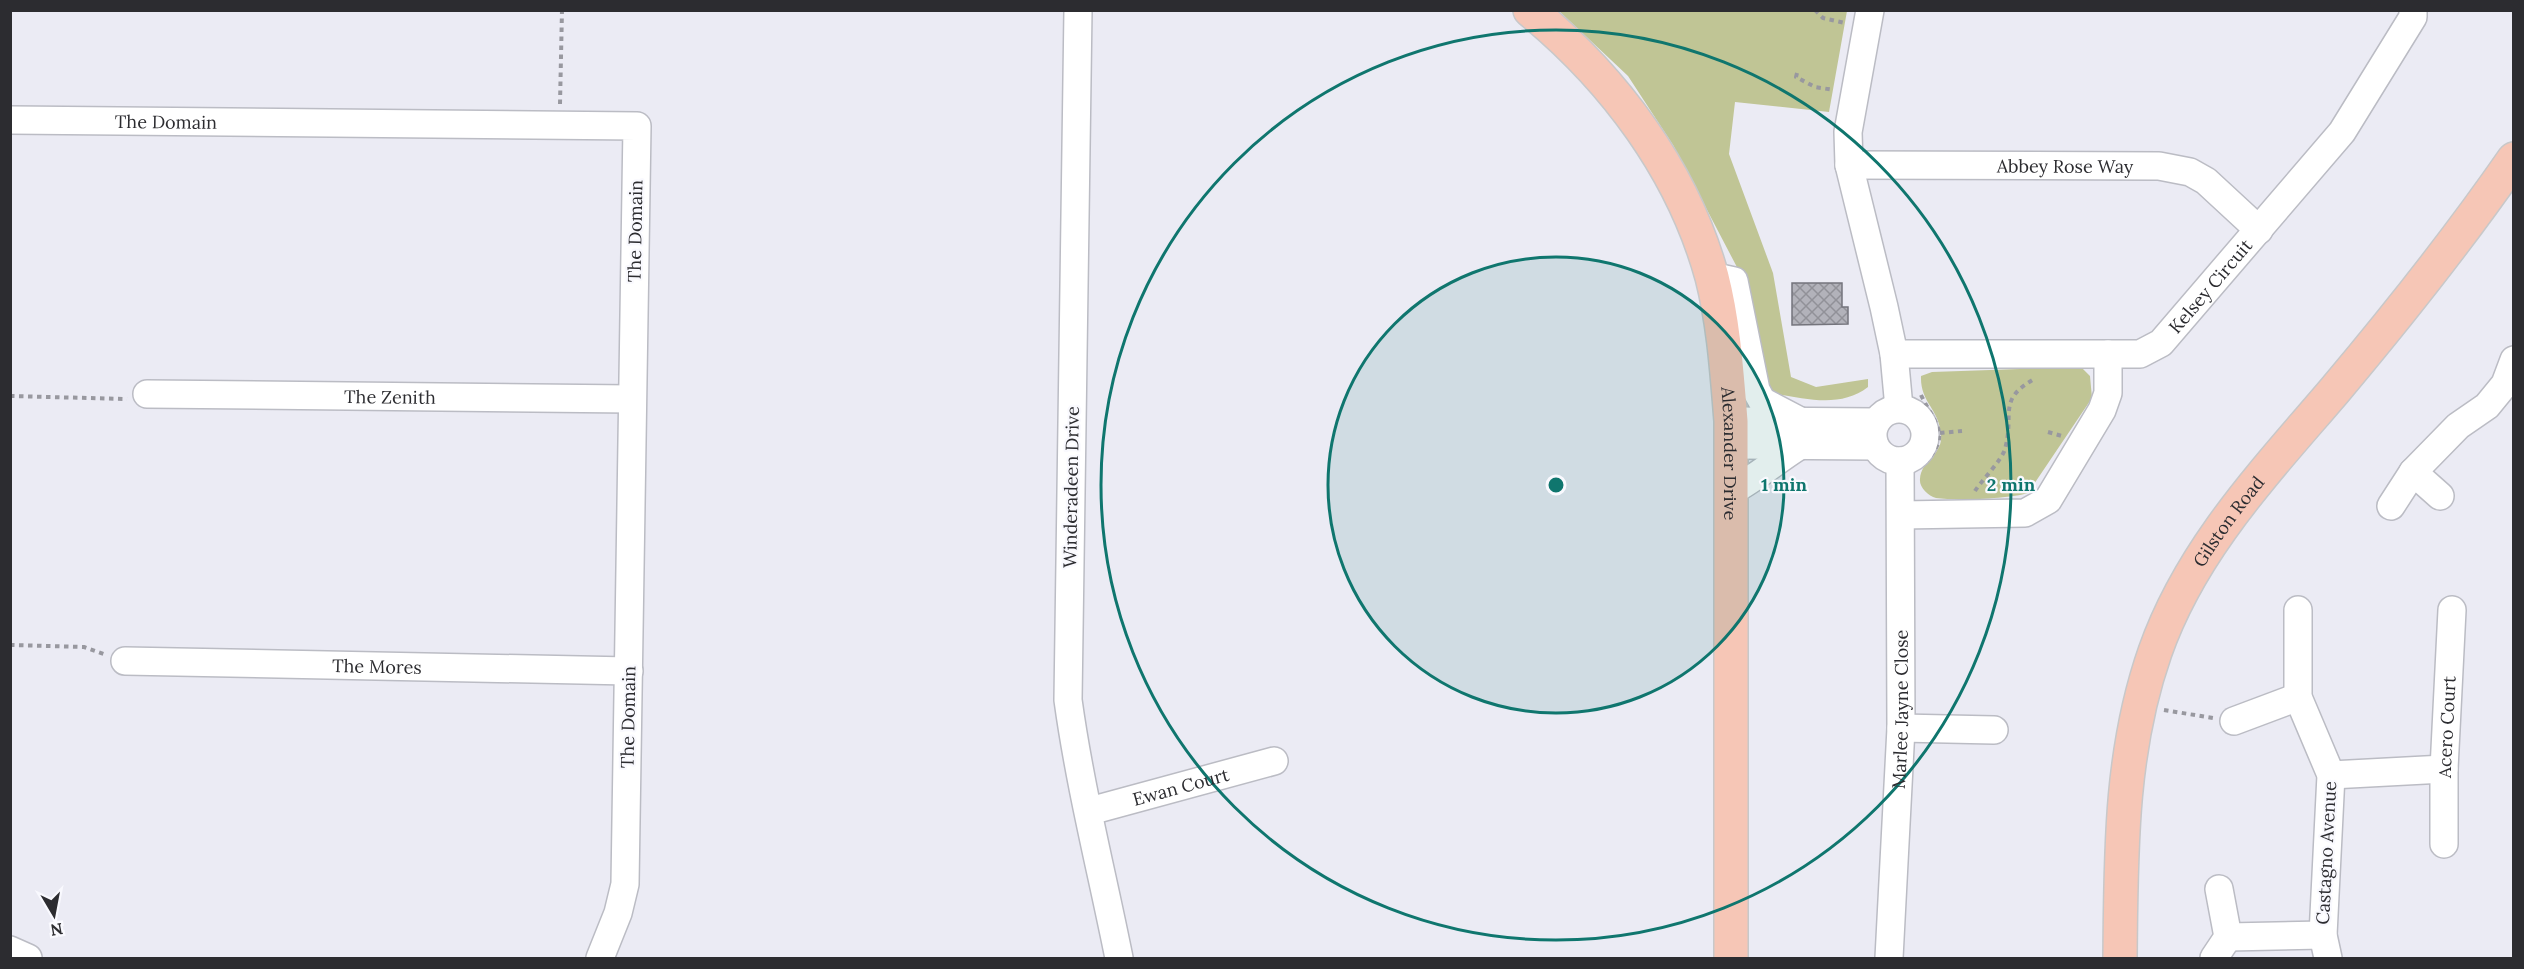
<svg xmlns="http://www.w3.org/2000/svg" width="2524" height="969" font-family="Lora,serif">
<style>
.park{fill:#c0c595}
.building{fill:url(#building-cross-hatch);stroke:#74747c;stroke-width:1.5}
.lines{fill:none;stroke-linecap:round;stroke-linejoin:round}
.minor-casing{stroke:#bbbcc4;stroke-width:30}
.major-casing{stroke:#c8c8c9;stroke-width:36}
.path{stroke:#98989f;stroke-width:4;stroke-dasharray:4.5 4.5;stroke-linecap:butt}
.minor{stroke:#fff;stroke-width:27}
.major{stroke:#f6c6b6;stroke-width:33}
.ring{fill:none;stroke:#0f766e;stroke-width:3}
.labels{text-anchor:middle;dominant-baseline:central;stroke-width:4.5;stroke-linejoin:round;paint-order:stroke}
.street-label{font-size:18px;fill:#2c2c30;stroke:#f9f9fe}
.centre{fill:#0f766e;stroke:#f9f9fe;stroke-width:3}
.ring-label{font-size:18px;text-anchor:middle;font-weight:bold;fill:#0f766e;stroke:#f9f9fe;stroke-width:4.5;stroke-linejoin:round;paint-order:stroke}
</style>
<defs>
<pattern id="building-cross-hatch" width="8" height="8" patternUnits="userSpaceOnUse" patternTransform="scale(1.5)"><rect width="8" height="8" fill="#b2b2ba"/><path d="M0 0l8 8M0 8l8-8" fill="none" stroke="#919198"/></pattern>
</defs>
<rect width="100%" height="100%" fill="#ebebf4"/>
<path class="park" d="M1559,11H1847L1829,112L1735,102L1729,154L1773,273L1791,377L1816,387L1868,379V387C1840,409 1803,398 1771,393L1762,378L1750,292L1673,145L1628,76Z
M2081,367L2090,376L2092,398L2028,493C2008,499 1956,501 1936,498C1928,496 1919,487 1920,479C1921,460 1943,455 1941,435C1939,408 1920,403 1921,376L1932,372Z"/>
<path class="building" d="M1792,283H1842V307H1848V324L1792,325Z"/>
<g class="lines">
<defs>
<g id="minor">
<path d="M1078,10L1068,700C1080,787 1102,873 1119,958"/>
<path d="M1870,10L1848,132L1849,165L1884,307L1894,354L1899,408"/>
<path id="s1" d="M10,120L637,126L625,884L618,913L600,958"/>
<path id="s2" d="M1849,165L2159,166L2190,172L2206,181L2259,230"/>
<path d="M1711,276L1734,281L1756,390L1762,401L1800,421"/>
<path id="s3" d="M1894,354H2140L2161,343L2342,132L2413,17V10"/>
<path id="s4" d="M147,394L632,399"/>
<circle cx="1899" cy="435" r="26"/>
<path d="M1731,421L1876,422"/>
<path d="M1731,445L1875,446"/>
<path d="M2413,472L2440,496"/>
<path d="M1730,492C1755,479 1775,461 1799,446"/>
<path d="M2391,506L2413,472L2458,426L2487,406L2505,384L2514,360"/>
<path d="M1901,515L2025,513L2048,500L2102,410L2108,393V354"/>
<path d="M2298,610V697L2331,775L2323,935L2328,958"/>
<path id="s5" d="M125,661L629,671"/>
<path d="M2234,721L2298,697"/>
<path d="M1901,728L1994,730"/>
<path d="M2331,775L2444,769"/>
<path id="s6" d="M1090,811L1274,761"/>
<path id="s7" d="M2444,844V769L2452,610"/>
<path d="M2228,937L2323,935"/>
<path d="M10,950L28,958"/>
<path id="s8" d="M1889,958L1901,728L1900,461"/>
<path d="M2214,958L2228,937L2219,889"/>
</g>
<g id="major">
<path id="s9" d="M1530,10C1614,79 1683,171 1712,277C1724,324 1727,373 1731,421V958"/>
<path id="s10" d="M2120,958C2121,854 2120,752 2155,652C2191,549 2266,471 2335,390C2398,315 2458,240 2514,159"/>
</g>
</defs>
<use href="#minor" class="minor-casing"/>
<use href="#major" class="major-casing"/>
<path class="path" d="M1815,10L1823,18L1845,23
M1797,73L1796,77L1815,87L1834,90
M560,104L562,10
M1921,395C1935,425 1953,435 1923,464
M10,396L127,399
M2048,432L2062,436
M1940,433L1962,431
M1975,491C1982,480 2002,460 2005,449C2015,413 1996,400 2036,378
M10,645L84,647L104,654
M2164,710L2213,718"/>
<use href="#minor" class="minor"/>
<use href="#major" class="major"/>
</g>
<circle cx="1556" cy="485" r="228" fill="#0f766e" fill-opacity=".12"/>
<g class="ring">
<circle cx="1556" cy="485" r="228"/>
<circle cx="1556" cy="485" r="455"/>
</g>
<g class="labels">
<g class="street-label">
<text stroke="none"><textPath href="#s1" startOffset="156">The Domain</textPath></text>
<text stroke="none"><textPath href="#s2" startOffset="216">Abbey Rose Way</textPath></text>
<text transform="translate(635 231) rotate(-89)">The Domain</text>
<text stroke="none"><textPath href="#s3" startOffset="345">Kelsey Circuit</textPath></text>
<text stroke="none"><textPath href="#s4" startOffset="243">The Zenith</textPath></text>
<text stroke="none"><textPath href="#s9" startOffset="506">Alexander Drive</textPath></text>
<text transform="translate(1071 487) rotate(-89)">Winderadeen Drive</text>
<text stroke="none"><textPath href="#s10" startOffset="460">Gilston Road</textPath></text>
<text stroke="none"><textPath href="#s5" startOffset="252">The Mores</textPath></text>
<text stroke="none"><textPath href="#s8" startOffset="249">Marlee Jayne Close</textPath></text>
<text transform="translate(628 717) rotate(-89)">The Domain</text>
<text stroke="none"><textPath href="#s7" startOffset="117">Acero Court</textPath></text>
<text stroke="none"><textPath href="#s6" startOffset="94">Ewan Court</textPath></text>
<text transform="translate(2326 853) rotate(-87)">Castagno Avenue</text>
</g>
</g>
<circle cx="1556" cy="485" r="9" class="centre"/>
<g class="ring-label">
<text x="1784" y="491">1 min</text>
<text x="2011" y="491">2 min</text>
</g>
<rect width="2524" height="969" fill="none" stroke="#2c2c30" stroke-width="24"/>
<g transform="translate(54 915) rotate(170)" stroke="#f9f9fe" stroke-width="4.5" paint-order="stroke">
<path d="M0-4.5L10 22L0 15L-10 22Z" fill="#2c2c30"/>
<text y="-9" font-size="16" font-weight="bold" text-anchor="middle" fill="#2c2c30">N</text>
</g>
</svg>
